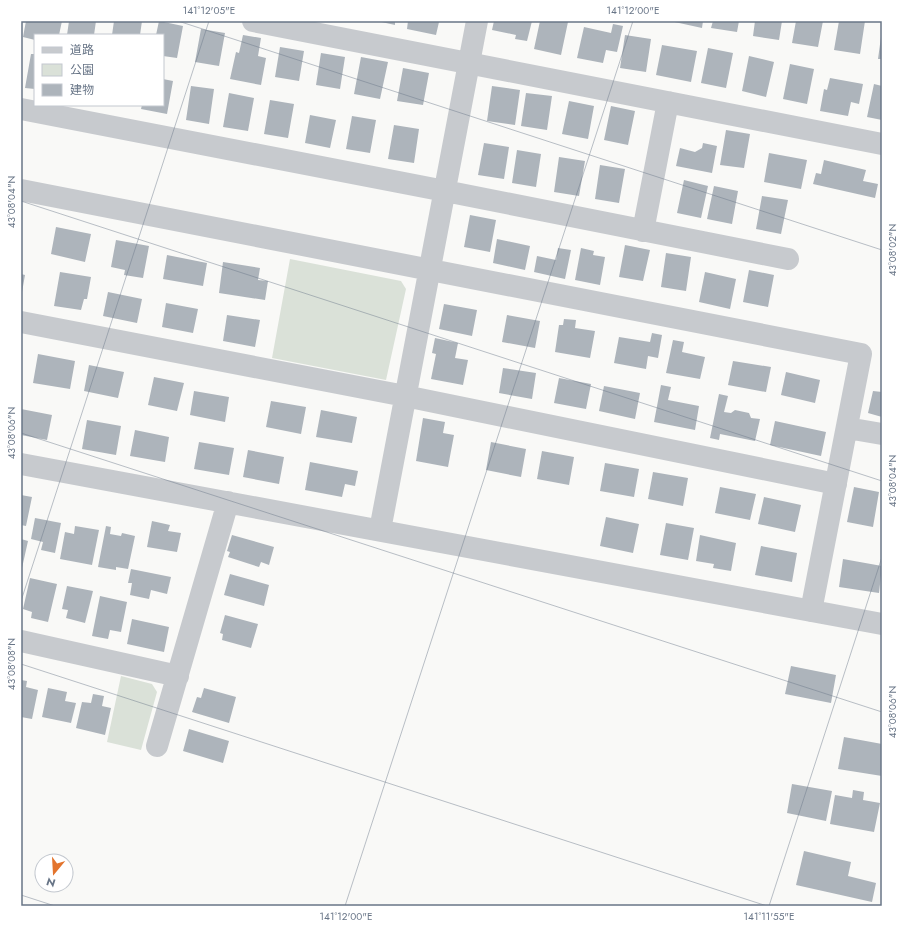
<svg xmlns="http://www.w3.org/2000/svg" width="903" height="927" font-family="Jost,'Noto Sans JP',sans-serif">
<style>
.green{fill:#dae1d8}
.building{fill:#adb4bb}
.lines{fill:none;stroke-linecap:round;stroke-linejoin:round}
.minor{stroke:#c7cace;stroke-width:22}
.ticks{fill:none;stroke:#687587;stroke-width:1;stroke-opacity:0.45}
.neatline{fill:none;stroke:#687587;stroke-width:1.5}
.ticks-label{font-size:10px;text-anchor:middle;fill:#687587}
</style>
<rect width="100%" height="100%" fill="#f9f9f7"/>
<path class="green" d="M290,259L401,281L406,289L386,380L272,358Z
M121,676L152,684L157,692L141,750L107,742Z"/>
<path class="building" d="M26,21H62L59,35H35V40L23,37Z
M69,21H96L94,35H67Z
M114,21H142L140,35H112Z
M159,21L183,26L177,58L163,56V35H156Z
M377,21H395V25Z
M408,21L439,22L436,35L407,29Z
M494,21H532L527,41L515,39L516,35L492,30Z
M540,21L568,22L561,55L534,49Z
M670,21H703L702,28Z
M713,21H739L737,32L711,28Z
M755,21H782L779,40L753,36Z
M796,21H823L818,47L792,43Z
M839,21H865L860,54L834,50Z
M613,24L623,26L617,52L606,50L603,63L577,58L584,27L611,33Z
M201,29L225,33L219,66L195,62Z
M243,35L261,38L258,56L266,58L261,85L230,79L236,52L239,53Z
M625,35L651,39L646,72L620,68Z
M881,37H882V59H878Z
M662,45L697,51L691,82L656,75Z
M280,47L304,51L299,81L275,77Z
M708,48L733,53L726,88L701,83Z
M321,53L345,57L340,89L316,85Z
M31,54H35V89L25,88Z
M749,56L774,62L766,97L742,91Z
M361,57L388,62L380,99L354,94Z
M790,64L814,69L807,104L783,99Z
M403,68L429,73L423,105L397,101Z
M830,78L863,84L859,104L851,102L848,116L820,111L824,89L827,90Z
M163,79L173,81L167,114L141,109L142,105H163Z
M874,84L882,86V120L867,117Z
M191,86L214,89L209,124L186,120Z
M492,86L520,90L515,125L487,121Z
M229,93L254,98L248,131L223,127Z
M526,93L552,96L547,130L521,126Z
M270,100L294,104L288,138L264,134Z
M569,101L594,106L588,139L562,134Z
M611,106L635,111L628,145L604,140Z
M310,115L336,120L330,148L305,143Z
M352,116L376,120L370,153L346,149Z
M394,125L419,129L414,163L388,159Z
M726,130L750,134L744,168L720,165Z
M484,143L509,147L504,179L478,175Z
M703,143L717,146L712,173L676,166L680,148L695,152L702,148Z
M517,150L541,154L536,187L512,183Z
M769,153L807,160L801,189L764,182Z
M559,157L585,161L579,196L554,192Z
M824,160L866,170L863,181L878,184L875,198L813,184L816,173L821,174Z
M600,165L625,169L619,203L595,199Z
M684,180L708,186L701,218L677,213Z
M714,186L738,191L732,224L707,219Z
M762,196L788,200L781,234L756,229Z
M470,215L496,220L490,252L464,247Z
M56,227L91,234L85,262L51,254Z
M497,239L530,246L525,270L493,263Z
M116,240L149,246L143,278L124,275L125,270L111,267Z
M625,245L650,250L643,281L619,277Z
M558,248L571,250L565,279L534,272L537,256L556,260Z
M581,248L594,251L593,255L605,257L600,285L575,280Z
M666,253L691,257L686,291L661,287Z
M167,255L207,263L203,286L163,279Z
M223,262L260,268L258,280L268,281L265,300L219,293Z
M749,270L774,275L768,307L743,302Z
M60,272L91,277L87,299H84L81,310L54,306Z
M705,272L736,279L730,309L699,302Z
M21,274L25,275L22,292H21Z
M108,292L142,299L137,323L103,316Z
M166,303L198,309L193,333L162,327Z
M444,304L477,310L472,336L439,329Z
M227,315L260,320L255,347L223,341Z
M507,315L540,321L535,348L502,342Z
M564,319L576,320L575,328L595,331L590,358L555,352L559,325H563Z
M652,333L662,335L658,358L648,356L646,369L614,363L619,337L650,342Z
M435,338L458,343L455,358L468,360L463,385L431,379L436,354L432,353Z
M673,340L684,342L682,352L705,357L700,379L666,373Z
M38,354L75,361L70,389L33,383Z
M733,361L771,367L766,392L728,385Z
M89,365L124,372L118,398L84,391Z
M503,368L536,373L532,399L499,393Z
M786,372L820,380L815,403L781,395Z
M154,377L184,383L177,411L148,405Z
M559,378L591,384L586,409L554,403Z
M661,385L671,387L668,400L699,406L695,430L654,422Z
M604,386L640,393L635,419L599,411Z
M194,391L229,397L225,422L190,415Z
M873,391L882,392V417L868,413Z
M719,394L728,396L724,412L731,413L735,410L749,413L751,418L760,419L755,441L720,434L719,440L710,438Z
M271,401L306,407L301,434L266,427Z
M21,409L52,415L47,440L21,435Z
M321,410L357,417L352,443L316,437Z
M423,418L445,422L443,433L454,435L448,467L416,461Z
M87,420L121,426L116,455L82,449Z
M775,421L826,432L821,456L770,445Z
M135,430L169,437L165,462L130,456Z
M199,442L234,448L229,475L194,469Z
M491,442L526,449L521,477L486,470Z
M248,450L284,457L279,484L243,477Z
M542,451L574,457L569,485L537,479Z
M310,462L358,471L355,486L345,484L342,497L305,490Z
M605,463L639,469L634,497L600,491Z
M653,472L688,478L683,506L648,499Z
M720,487L756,494L750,520L715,513Z
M854,487L879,492L873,527L847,522Z
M21,495L32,497L26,526L21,525Z
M764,497L801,505L795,532L758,524Z
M606,517L639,524L633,553L600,546Z
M35,518L61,523L55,553L41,550L43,542L31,539Z
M152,521L170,525L168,531L181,533L177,552L147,547Z
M666,523L694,528L688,560L660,555Z
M75,526L99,530L92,565L60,559L65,532L74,534Z
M106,526L111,527L110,534L121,536L122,533L135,536L128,569L116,567V570L98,567Z
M232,535L274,547L269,565L261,562L259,567L228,557L230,552L227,551Z
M700,535L736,543L731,571L713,568L714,564L696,561Z
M21,539L28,541L22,568L21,567Z
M761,546L797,553L792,582L755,575Z
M843,559L882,566L879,593L839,587Z
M131,569L171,577L167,594L151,590L149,599L130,595L132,583H128Z
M230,574L269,585L264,606L224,595Z
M30,578L57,584L48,622L31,618L32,612L23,609Z
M67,586L93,591L85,623L66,618L68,610L62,609Z
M100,596L127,602L121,632L110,630L108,639L92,636Z
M225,615L258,624L251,648L222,640L223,634L220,633Z
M132,619L169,627L164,652L127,644Z
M791,666L836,675L831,703L785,694Z
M21,680L27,681L26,687L38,690L32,719L21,717Z
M48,688L67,692L65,701L76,703L71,723L42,717Z
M204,688L236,697L229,723L192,712L197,697L201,698Z
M93,694L104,696L102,706L111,708L105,735L76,728L82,702L91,703Z
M189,729L229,741L223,763L183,751Z
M844,737L882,744V776L838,769Z
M792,784L832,791L826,821L787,813Z
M853,790L864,792L863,800L880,803L874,832L830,824L835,795L852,798Z
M804,851L851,862L848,876L876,883L872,902L796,885Z"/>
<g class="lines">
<path class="minor" d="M253,21L882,144
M21,109L445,191L788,259
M21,190L861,354L811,611
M643,231L668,102
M21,322L405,396L836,484
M847,428L882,434
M21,464L882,624
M380,530L477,21
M21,641L178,676
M157,746L228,502"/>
</g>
<path class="ticks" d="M178,21L882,250M21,201L882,481M21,433L882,712M21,601L209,21M21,664L767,906M21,895L55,906M345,906L633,21M769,906L882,557"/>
<rect width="903" height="927" fill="none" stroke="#ffffff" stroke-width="44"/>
<rect x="34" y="34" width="130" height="72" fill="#ffffff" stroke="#c3c8cf"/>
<rect x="42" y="47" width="20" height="6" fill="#c7cace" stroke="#c3c8cf"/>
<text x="70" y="54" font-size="12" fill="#687587">道路</text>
<rect x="42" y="64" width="20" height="12" fill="#dae1d8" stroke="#c3c8cf"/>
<text x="70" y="74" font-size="12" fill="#687587">公園</text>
<rect x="42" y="84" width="20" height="12" fill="#adb4bb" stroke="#c3c8cf"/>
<text x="70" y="94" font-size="12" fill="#687587">建物</text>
<g transform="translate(54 873) rotate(198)"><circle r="19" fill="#ffffff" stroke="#c3c8cf"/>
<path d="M0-3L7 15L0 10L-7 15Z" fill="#e3742d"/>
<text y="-6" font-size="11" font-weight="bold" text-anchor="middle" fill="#687587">N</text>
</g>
<rect x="22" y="22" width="859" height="883" class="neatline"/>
<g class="ticks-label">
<text x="209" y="14">141°12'05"E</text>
<text x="633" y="14">141°12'00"E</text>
<text transform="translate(11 202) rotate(-90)" y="4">43°08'04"N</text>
<text transform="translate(892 250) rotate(-90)" y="4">43°08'02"N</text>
<text transform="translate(11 433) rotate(-90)" y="4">43°08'06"N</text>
<text transform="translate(892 481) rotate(-90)" y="4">43°08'04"N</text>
<text transform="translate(11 664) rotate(-90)" y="4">43°08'08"N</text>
<text transform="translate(892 712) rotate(-90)" y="4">43°08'06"N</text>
<text x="346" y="920">141°12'00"E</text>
<text x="769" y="920">141°11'55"E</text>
</g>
</svg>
